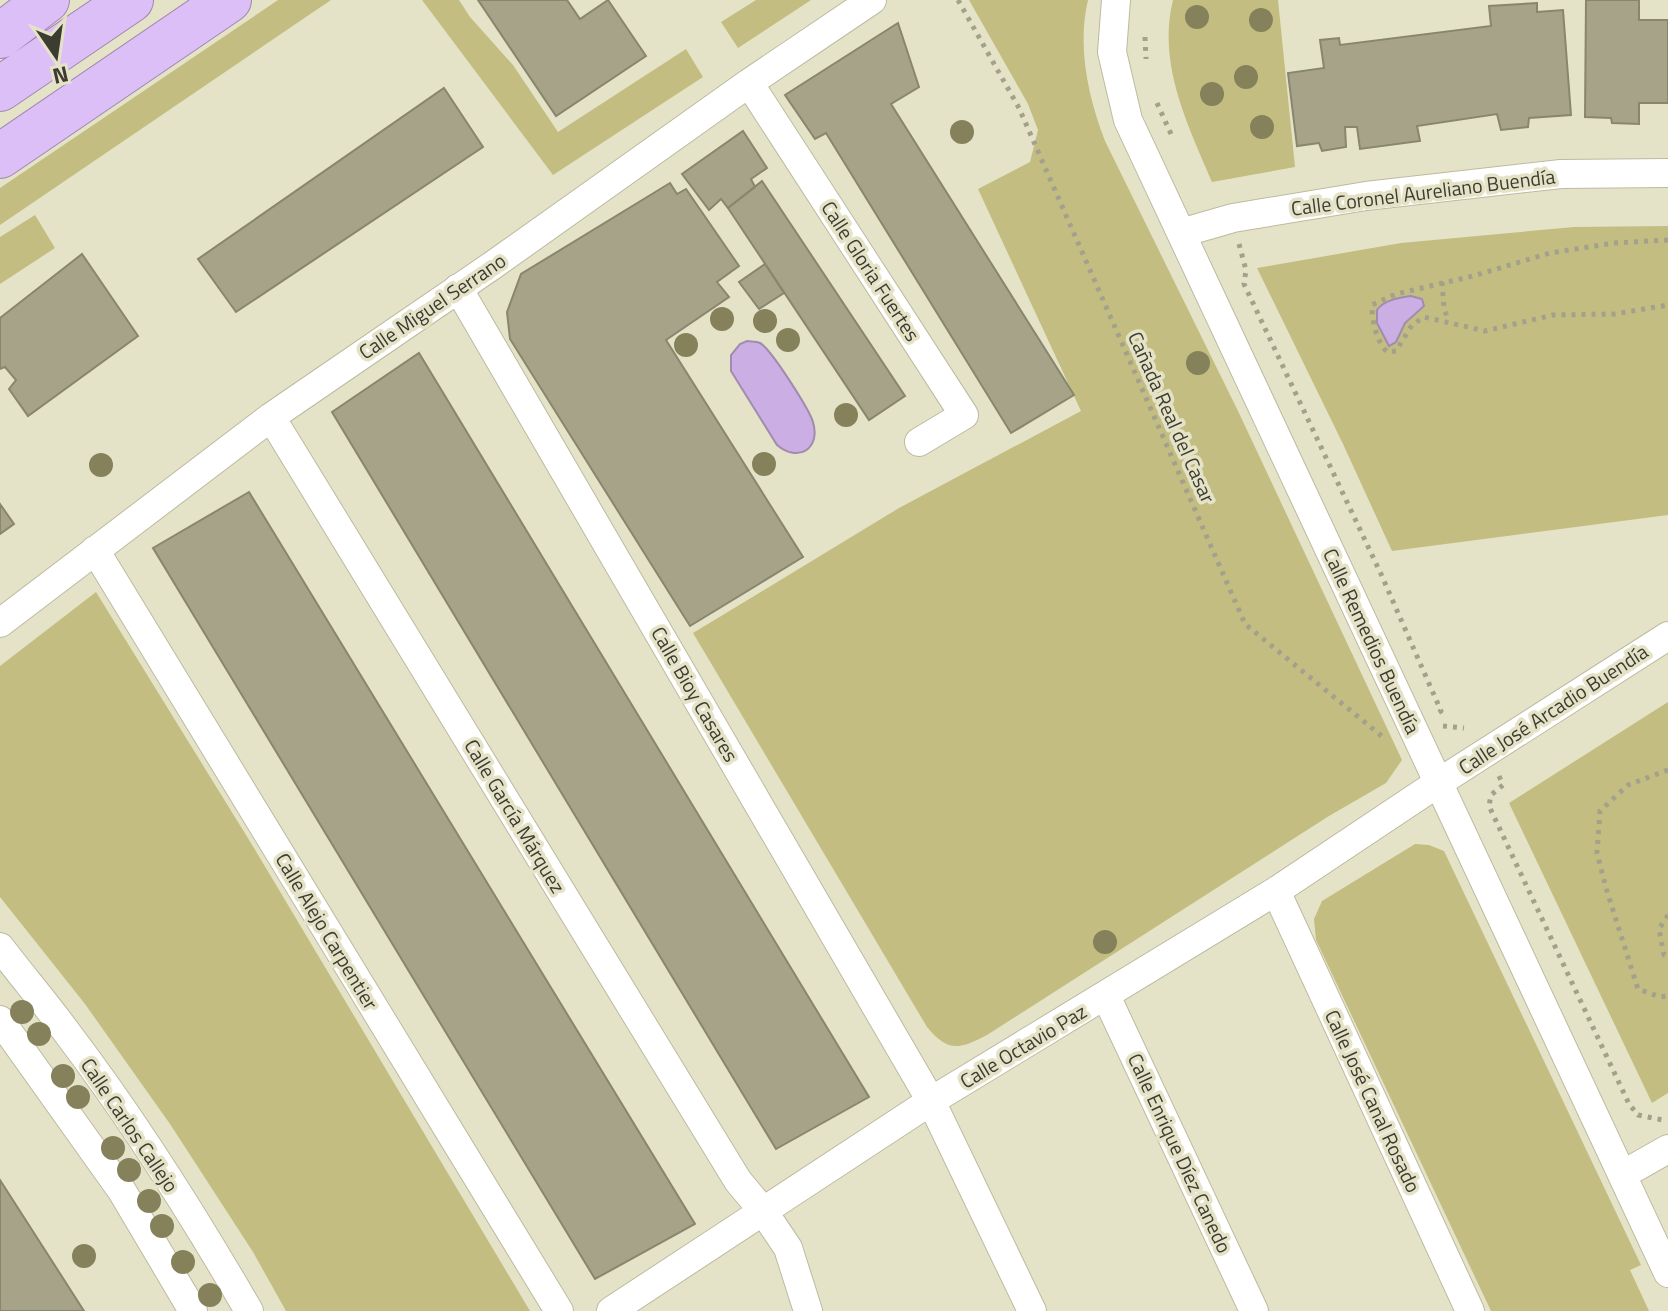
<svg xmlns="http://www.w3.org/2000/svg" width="1668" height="1311" font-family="'Titillium Web',sans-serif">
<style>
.green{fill:#c4bd81}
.water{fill:#cbaee4;stroke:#a08cae;stroke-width:2}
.building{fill:#a6a389;stroke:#88866d;stroke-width:2}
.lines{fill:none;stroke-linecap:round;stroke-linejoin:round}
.minor-casing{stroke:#bdbaa0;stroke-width:30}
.trunk-casing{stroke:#9e87af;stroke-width:46}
.path{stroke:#a3a18c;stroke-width:5;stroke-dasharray:4 6;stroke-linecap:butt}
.minor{stroke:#fff;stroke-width:28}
.trunk{stroke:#dcbff6;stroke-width:44}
.tree{fill:#85815a}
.labels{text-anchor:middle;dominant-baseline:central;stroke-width:7;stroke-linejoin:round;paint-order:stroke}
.street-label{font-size:20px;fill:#3d3c31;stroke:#e5e3c7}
</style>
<rect width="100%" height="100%" fill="#e5e3c7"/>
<path class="green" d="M278,0H331L0,225V188Z
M422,0H459L470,17L513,65L558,132L686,49L703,77L553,175Z
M756,0H811L738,48L721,22Z
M969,0H1088C1077,46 1088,97 1105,141L1238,411L1402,760L1386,783L1329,816L987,1035C958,1050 948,1052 927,1027L693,633L899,508L1081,411L978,189L1030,162L1038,130L1028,104Z
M1173,0H1278L1295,167L1212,182C1188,125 1157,64 1173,0Z
M35,215L55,248L0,284V237Z
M1668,226V515L1392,551L1343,444L1257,268L1401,243L1574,227Z
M96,592L254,848L530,1311H286L253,1252L170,1124L85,1004L0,897V666Z
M1668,702V1093L1652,1103L1509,803Z
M1415,844L1429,845L1444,851L1641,1265L1630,1270L1649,1311H1491L1316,940L1314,919L1322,901Z"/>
<path class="water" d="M1411,296L1422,299L1424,306L1405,323L1396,342L1389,346L1377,323V310C1384,300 1398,298 1411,296Z
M747,341C751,342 756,341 760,343C771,349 809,409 813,422C821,449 798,463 777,445L731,371V355L740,344Z"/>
<path class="building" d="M478,0H567L580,19L608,0L646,56L556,116Z
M1586,0H1639V20H1668V103H1639V124L1612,123L1611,118L1585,117Z
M1537,3V12L1563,10L1571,115L1529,118L1528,127L1501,130L1497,114L1417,126L1420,141L1360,149L1357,127H1345L1346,147L1322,151L1319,143L1297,146L1288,73L1324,68L1320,40L1339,38L1340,45L1491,26L1489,6Z
M898,23L919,87L891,104L1074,395L1011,433L826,133L815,139L785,95Z
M444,88L483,147L236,312L198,259Z
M743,131L767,168L751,179L755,187L728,208L721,199L709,210L682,174Z
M762,181L905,396L869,420L728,208Z
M670,183L677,194L686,189L739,266L717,282L729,297L666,340L803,557L690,626L510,339L507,312L521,274Z
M82,254L138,336L28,416L9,389L16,380L5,367L0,369V318Z
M765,264L784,293L759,309L739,282Z
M419,353L869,1097L776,1149L332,412Z
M249,492L695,1224L595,1279L153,548Z
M0,504L14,524L0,534Z
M0,1180L84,1311H0Z"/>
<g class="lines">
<defs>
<path id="minor" d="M1116,0L1112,52L1128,120L1668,1273
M749,83L964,415L919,442
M1181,233L1233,218L1366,196L1561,174L1668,173
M458,288L931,1101L1032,1311
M271,417L738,1181L763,1211L788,1248L808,1311
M95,550L559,1311
M0,623L271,417L493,265L749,83L872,0
M1276,891L1470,1311
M0,947C22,976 46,1004 68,1034C134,1121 194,1216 249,1311
M1106,996L1254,1311
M0,1020L122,1191L193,1311
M1622,1175L1668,1149
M611,1311L931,1101L1276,891L1438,783L1668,636"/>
<path id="trunk" d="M0,36L47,0
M0,89L131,0
M0,156L229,0"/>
</defs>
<use href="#minor" class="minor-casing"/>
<use href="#trunk" class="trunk-casing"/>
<path class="path" d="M958,0L1019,108L1245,624L1384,738
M1145,37L1146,59
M1157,103L1171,134
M1668,240L1614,243L1550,253L1473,276L1396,294L1372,305C1372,321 1376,340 1387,352L1396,351L1412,325L1424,317L1485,331L1553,315L1614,314L1668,305
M1239,244L1246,270L1244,284L1381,574L1441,711L1436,714
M1442,282L1444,309L1449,321
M1443,726L1464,728
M1668,770L1628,785L1600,811L1597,853L1606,888L1638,989L1660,997L1668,996
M1499,776L1503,785L1491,795L1489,806L1629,1104L1638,1115L1663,1120
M1668,915L1659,929L1664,955L1668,956"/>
<use href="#minor" class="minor"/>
<use href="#trunk" class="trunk"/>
</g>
<g class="tree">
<circle cx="1197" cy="17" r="12"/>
<circle cx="1261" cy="20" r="12"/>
<circle cx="1246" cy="77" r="12"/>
<circle cx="1212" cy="94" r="12"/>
<circle cx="1262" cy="127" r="12"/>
<circle cx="962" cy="132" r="12"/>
<circle cx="722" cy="319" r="12"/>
<circle cx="765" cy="321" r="12"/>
<circle cx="788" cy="340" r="12"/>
<circle cx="686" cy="345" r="12"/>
<circle cx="1198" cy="363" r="12"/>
<circle cx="846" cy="415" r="12"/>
<circle cx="764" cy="464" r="12"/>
<circle cx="101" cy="465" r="12"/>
<circle cx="1105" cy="942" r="12"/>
<circle cx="22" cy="1012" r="12"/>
<circle cx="39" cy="1034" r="12"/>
<circle cx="63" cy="1076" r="12"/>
<circle cx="78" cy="1097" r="12"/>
<circle cx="113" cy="1148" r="12"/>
<circle cx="129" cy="1170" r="12"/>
<circle cx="149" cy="1201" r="12"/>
<circle cx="162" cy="1226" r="12"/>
<circle cx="84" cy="1256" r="12"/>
<circle cx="183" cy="1262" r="12"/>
<circle cx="210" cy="1295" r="12"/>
</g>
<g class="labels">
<g class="street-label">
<text transform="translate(1423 192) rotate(-7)">Calle Coronel Aureliano Buendía</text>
<text transform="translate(871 271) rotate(57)">Calle Gloria Fuertes</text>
<text transform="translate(432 306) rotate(-34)">Calle Miguel Serrano</text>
<text transform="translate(1172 417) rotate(66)">Cañada Real del Casar</text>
<text transform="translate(1372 641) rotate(65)">Calle Remedios Buendía</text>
<text transform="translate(695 694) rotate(60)">Calle Bioy Casares</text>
<text transform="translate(1553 709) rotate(-33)">Calle José Arcadio Buendía</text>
<text transform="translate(515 816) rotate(59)">Calle García Márquez</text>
<text transform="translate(327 931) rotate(59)">Calle Alejo Carpentier</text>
<text transform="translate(1023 1046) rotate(-31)">Calle Octavio Paz</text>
<text transform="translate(1373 1101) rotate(65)">Calle José Canal Rosado</text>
<text transform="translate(130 1125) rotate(56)">Calle Carlos Callejo</text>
<text transform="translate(1180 1153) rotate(65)">Calle Enrique Díez Canedo</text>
</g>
</g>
<g transform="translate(56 56) rotate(167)" stroke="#e5e3c7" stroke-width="6" paint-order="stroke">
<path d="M0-6L14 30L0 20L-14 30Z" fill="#3d3c31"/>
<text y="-12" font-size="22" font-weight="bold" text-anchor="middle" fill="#3d3c31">N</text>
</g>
</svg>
